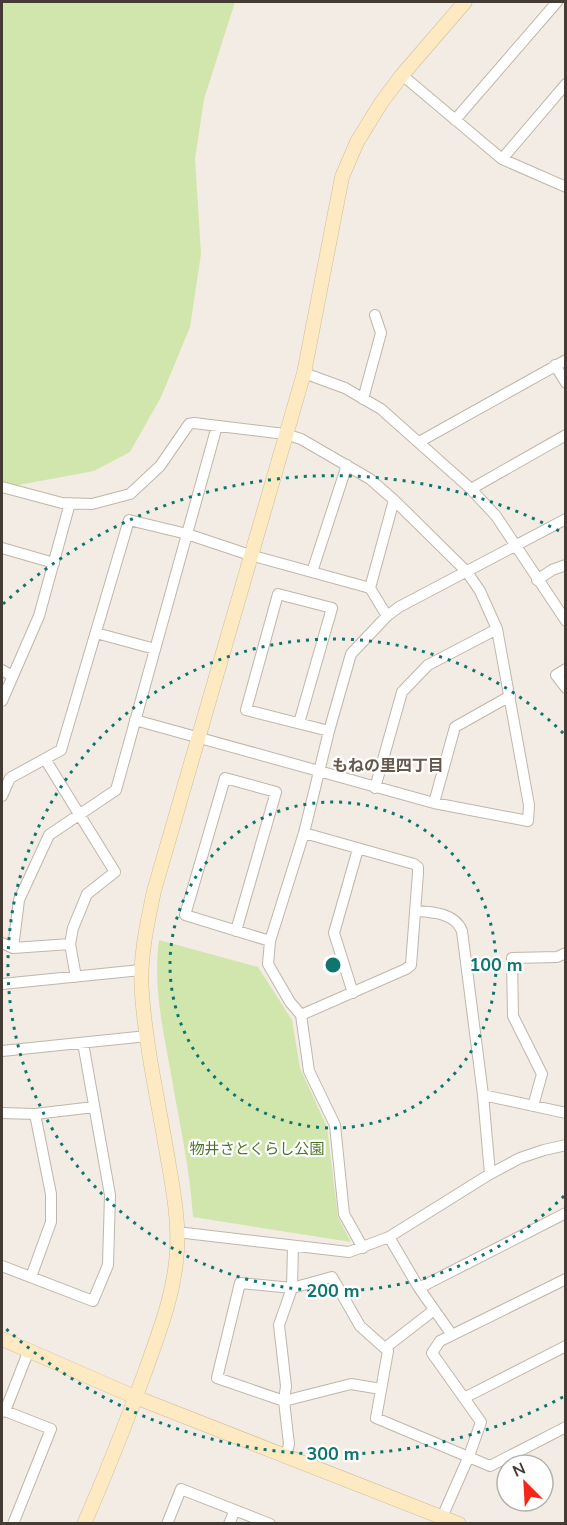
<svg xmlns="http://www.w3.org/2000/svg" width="567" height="1525" font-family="'Nunito Sans','Noto Sans JP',sans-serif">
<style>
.green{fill:#d1e6ad}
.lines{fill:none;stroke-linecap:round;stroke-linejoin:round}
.street-casing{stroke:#c0b6aa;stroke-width:12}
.secondary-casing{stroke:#d1bc95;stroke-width:15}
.street{stroke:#fff;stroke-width:10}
.secondary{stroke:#fdeac3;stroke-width:14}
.ring{fill:none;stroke:#0f766e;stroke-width:3;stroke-dasharray:3 6}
.labels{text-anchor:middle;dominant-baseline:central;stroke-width:4.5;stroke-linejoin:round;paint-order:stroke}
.park-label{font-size:15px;fill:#4c7429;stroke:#fff}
.neighbourhood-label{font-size:16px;font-weight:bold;fill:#66594c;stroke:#fff}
.centre{fill:#0f766e;stroke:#fff;stroke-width:3}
.ring-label{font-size:18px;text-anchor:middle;font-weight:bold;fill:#0f766e;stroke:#fff;stroke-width:4.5;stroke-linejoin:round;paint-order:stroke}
</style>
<rect width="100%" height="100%" fill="#f2ece4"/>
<path class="green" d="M2,2H235L204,99L195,159L201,254L190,327L161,397L130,452L94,471L2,488Z
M159,940L258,967L292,1020L300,1068L327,1127L338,1217L351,1242L193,1217C190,1167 178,1117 170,1068C162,1025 153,984 159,940Z"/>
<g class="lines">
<defs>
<path id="street" d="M402,75L502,159L566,187
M455,120L557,2
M502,159L566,84
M555,365L566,383
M304,373L345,388L381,409L471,489L496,516L566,621
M363,399L381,333L375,315
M217,426L187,534L250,555L370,588
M419,442L566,360
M2,487L62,503L92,504L130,494L160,466L189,424L194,423L285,434L301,439L370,479L394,500L467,572L480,591L497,629L529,805L528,821L434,803L135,720
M471,489L566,435
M2,548L54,563
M312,572L347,465
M537,580L552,570L566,565
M387,616L370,588L394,500
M96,633L155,649
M566,669L556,675L566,688
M2,670L12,676
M2,701L39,616L70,503
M299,723L332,608L278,594L246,710L329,731
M45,759L115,872L87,894L73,928L70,944
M375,788L402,692L428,665L497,629
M2,796L10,778L61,750L129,520L187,534L116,790L49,835L19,900L13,948
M434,803L455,727L510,696
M304,833L414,864L418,867V873L411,965L406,969L301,1015L290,1002L268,964L270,941L304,833L329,731L351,654L387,616L399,607L566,519
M416,911C432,912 455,913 462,931L483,1095L490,1174
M236,931L276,792L225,778L185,915L270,941
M2,943L13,948L70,944L76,977
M2,984L141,970
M353,993L334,933L358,849
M301,1015L309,1071L335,1125L344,1214L363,1248
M2,1051L147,1036
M483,1095L566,1113
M533,1106L542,1074L513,1016L512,958L557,957L566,953
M2,1113L35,1114L94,1107
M177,1232L349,1252L389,1237L490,1174L520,1158L544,1150L566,1145
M389,1237L419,1288L452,1335
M2,1266L93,1301L108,1265L110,1195L83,1043
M31,1277L51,1222V1194L35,1114
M419,1288L566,1213
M385,1348L434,1310
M381,1389L351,1384L284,1401L217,1378L240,1283L292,1288L332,1277L360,1326L388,1351L376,1418L490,1466L566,1427
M464,1398L566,1346
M5,1411L51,1429L13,1524
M2,1412L5,1411L29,1350
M286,1455L289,1444L284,1401L286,1386L279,1325L292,1288L293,1246
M167,1524L181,1489L270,1524
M229,1524L235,1510
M439,1524L469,1456L481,1422L432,1353L440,1341L566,1279"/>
<path id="secondary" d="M2,1339L135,1397L459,1524
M84,1524C106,1474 126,1423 145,1372C159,1332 175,1293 177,1250C179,1220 173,1189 168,1160C159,1105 146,1049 142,994C139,960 147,924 154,891L304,373L342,177L357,142L381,103L402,75L465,2"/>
</defs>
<use href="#street" class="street-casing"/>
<use href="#secondary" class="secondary-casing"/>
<use href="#street" class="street"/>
<use href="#secondary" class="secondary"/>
</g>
<g class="ring">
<circle cx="333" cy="965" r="163"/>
<path d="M564 1196A326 326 0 1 1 564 734"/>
<path d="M563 1397A489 489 0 0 1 3 1326M3 604A489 489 0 0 1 563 533"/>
</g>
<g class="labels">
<g class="park-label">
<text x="257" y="1149">物井さとくらし公園</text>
</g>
<g class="neighbourhood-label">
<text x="388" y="766">もねの里四丁目</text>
</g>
</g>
<circle cx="333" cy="965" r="9" class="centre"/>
<g class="ring-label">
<text x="496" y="971">100 m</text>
<text x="333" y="1297">200 m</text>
<text x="333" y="1460">300 m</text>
</g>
<rect width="567" height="1525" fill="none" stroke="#443c34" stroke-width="6"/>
<g transform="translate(525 1483) rotate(336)"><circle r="28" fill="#ffffff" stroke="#b4b1ae" stroke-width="1.5"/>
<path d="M0-4.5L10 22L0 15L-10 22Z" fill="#f52618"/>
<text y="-9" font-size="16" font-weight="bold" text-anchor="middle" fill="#443c34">N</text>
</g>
</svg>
